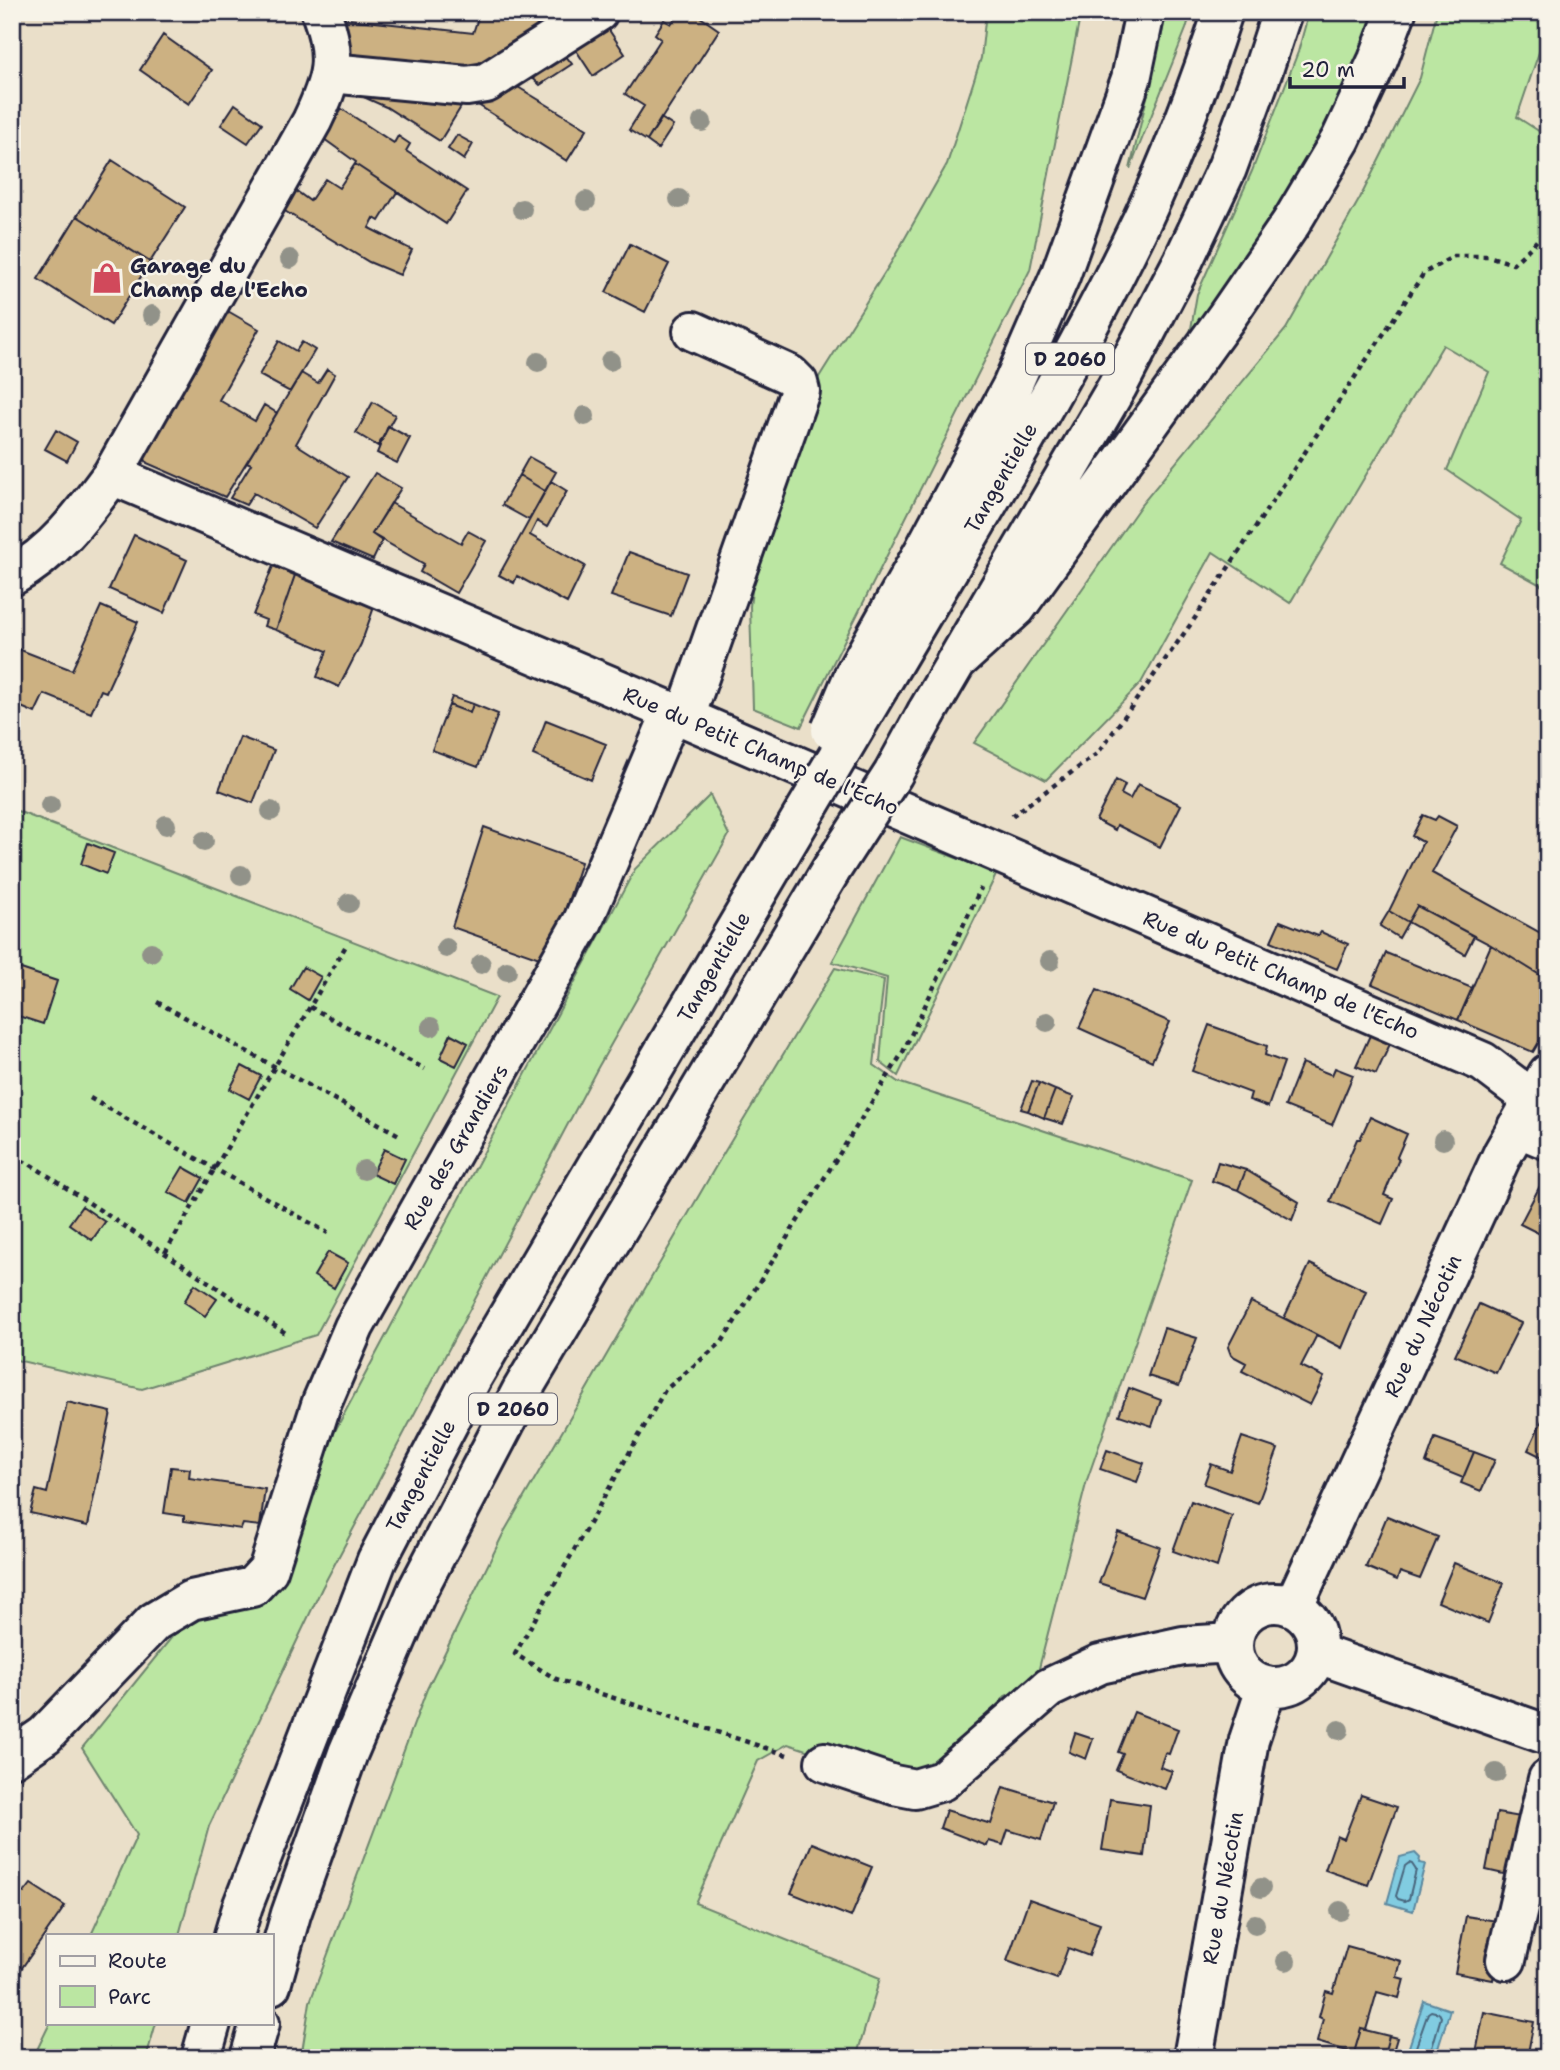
<svg xmlns="http://www.w3.org/2000/svg" width="1560" height="2070" font-family="'Shantell Sans',sans-serif">
<style>
.green{fill:#bbe6a2;stroke:#6e846e;stroke-width:2}
.water{fill:#81cce1;stroke:#5b889f;stroke-width:2}
.lines{fill:none;stroke-linecap:round;stroke-linejoin:round}
.shore{stroke:#48667d;stroke-width:2}
.building{fill:#ccb182;stroke:#22223b;stroke-width:2}
.minor-casing{stroke:#22223b;stroke-width:44}
.major-casing{stroke:#22223b;stroke-width:44}
.path{stroke:#22223b;stroke-width:4.5;stroke-dasharray:5 5;stroke-linecap:butt}
.minor{stroke:#f7f3e8;stroke-width:38}
.major{stroke:#f7f3e8;stroke-width:38}
.major-bridge-casing{stroke:#22223b;stroke-width:44;stroke-linecap:butt}
.major-bridge{stroke:#f7f3e8;stroke-width:38}
.tree{fill:#919289}
.labels{text-anchor:middle;dominant-baseline:central;stroke-width:5;stroke-linejoin:round;paint-order:stroke}
.shield{fill:#f7f3e8;stroke:#62616f;stroke-width:2}
.shield-label{font-size:19px;font-weight:bold;fill:#22223b}
.poi-label{font-size:21px;font-weight:bold;fill:#22223b;stroke:#f7f3e8;text-anchor:start}
.street-label{font-size:21px;fill:#22223b;stroke:#f7f3e8}
</style>
<rect width="100%" height="100%" fill="#eadfc9"/>
<filter id="ink" filterUnits="userSpaceOnUse"><feTurbulence type="fractalNoise" baseFrequency=".0143" numOctaves="2"/><feDisplacementMap in="SourceGraphic" scale="14" xChannelSelector="R" yChannelSelector="G"/><feConvolveMatrix kernelMatrix="1 2 1 2 8 2 1 2 1" color-interpolation-filters="sRGB"/></filter>
<g filter="url(#ink)">
<path class="green" d="M986,12H1081L1030,270L801,727L753,708L750,606L763,509L802,404L892,261L947,164L981,58Z
M1165,12H1191L1186,29L1130,169L1163,29Z
M1309,12H1375L1360,58L1268,230L1188,346L1197,294L1252,171L1298,52Z
M1437,12H1548V26L1517,117L1548,137V589L1500,563L1521,520L1447,470L1489,372L1443,345L1290,603L1213,552L1141,683L1046,780L974,743L1141,505L1286,329L1360,198L1420,78Z
M710,795L729,835L596,1071L322,1588L209,1826L179,1935H91L137,1835L82,1748L184,1622L245,1609L285,1559L335,1431L635,869Z
M12,809L497,997L316,1335L142,1389L12,1359Z
M900,837L997,873L898,1076L880,1062L887,978L832,962Z
M835,968L884,980L874,1065L898,1082L1192,1180L1087,1480L1035,1684L1005,1696L939,1774L905,1782L788,1744L758,1761L695,1903L880,1978L856,2058H301L310,2002L427,1689L504,1532L716,1166Z
M50,2023H156L146,2058H33Z"/>
<path class="water" d="M1415,1853L1420,1858L1419,1863L1425,1864L1413,1911L1387,1903L1400,1857Z
M1424,2001L1450,2010L1435,2058H1422L1407,2053Z"/>
<g class="lines">
<path class="shore" d="M1409,1863L1412,1864L1416,1870L1409,1899L1405,1901L1398,1899L1396,1896L1405,1866Z
M1419,2058L1416,2047L1428,2013L1431,2011L1439,2013L1441,2017L1429,2058"/>
</g>
<path class="building" d="M480,12H547L527,39L500,60L459,72L349,61L339,18L473,33Z
M679,12H693L719,30L647,141L629,130L644,106L625,94L661,39L655,34L664,20L671,24Z
M603,21L625,54L593,76L572,44Z
M163,35L212,70L189,104L140,70Z
M559,47L572,64L540,85L524,70Z
M508,81L587,129L567,161L478,105L482,99Z
M362,86L429,91L461,107L440,141L386,107L361,96Z
M235,104L262,123L248,143L221,125Z
M342,109L394,143L398,136L410,144L406,151L467,191L446,224L355,164L356,162L324,139Z
M661,118L673,126L658,149L647,141Z
M457,135L473,144L464,160L448,149Z
M112,160L185,207L150,262L77,216Z
M355,164L397,192L379,221L374,218L369,228L412,250L400,275L369,262L283,210L295,190L310,201L325,179L339,188Z
M77,216L150,262L111,325L38,279Z
M630,244L669,264L645,312L606,292Z
M226,310L259,329L219,400L255,421L264,405L277,413L225,497L147,463L143,455Z
M279,341L296,351L302,342L315,350L290,392L259,375Z
M327,369L335,374L296,444L348,477L315,528L254,493L246,505L230,498L251,464L247,462L301,373L318,383Z
M373,402L395,415L378,446L356,433Z
M388,426L410,438L397,463L377,453Z
M56,430L77,442L67,461L45,449Z
M529,457L556,472L545,491L519,475Z
M375,473L401,488L372,534L382,541L373,560L331,542Z
M519,475L545,491L529,520L502,505Z
M551,481L567,491L547,527L537,521L530,535L585,566L567,603L517,576L514,583L499,575Z
M391,503L461,543L468,531L486,541L456,593L420,572L424,564L372,534Z
M134,535L187,560L164,613L109,589Z
M629,552L687,573L671,616L611,596Z
M273,566L295,575L276,630L264,626L266,620L253,615Z
M295,575L374,607L361,644L339,687L317,677L327,651L276,630Z
M101,606L138,622L106,692L101,690L91,713L44,694L35,713L12,703L13,647L72,670Z
M452,697L473,704L470,713L449,705Z
M473,704L498,714L478,767L432,750L449,705L470,713Z
M546,720L606,744L591,780L533,755Z
M240,737L274,750L253,803L219,790Z
M1116,780L1125,785L1121,794L1130,799L1138,784L1181,805L1160,847L1117,825L1115,830L1096,820Z
M1423,815L1435,820L1438,816L1457,826L1432,873L1548,937V980L1491,945L1417,906L1408,922L1389,911L1423,842L1412,836Z
M484,827L581,862L548,961L452,927Z
M88,843L114,853L106,874L81,864Z
M1417,906L1474,936L1465,954L1408,922Z
M1389,911L1408,922L1399,938L1380,926Z
M1280,921L1318,936L1321,932L1348,944L1337,969L1271,941Z
M1491,945L1548,980V1027L1533,1052L1458,1020Z
M1386,953L1472,988L1458,1020L1372,984Z
M12,966L57,981L43,1024L12,1014Z
M303,967L321,977L308,1000L290,989Z
M1097,990L1170,1022L1152,1061L1079,1028Z
M1209,1025L1267,1046L1265,1055L1284,1062L1268,1107L1249,1100L1251,1093L1192,1071Z
M1371,1033L1391,1042L1376,1074L1356,1066Z
M451,1034L468,1043L456,1066L440,1058Z
M1302,1063L1332,1075L1335,1068L1353,1075L1332,1125L1285,1106Z
M242,1066L261,1076L249,1099L230,1089Z
M1032,1081L1039,1083L1028,1111L1021,1109Z
M1039,1083L1055,1090L1044,1118L1028,1111Z
M1055,1090L1074,1097L1063,1124L1044,1118Z
M1370,1117L1407,1134L1397,1157L1399,1159L1384,1195L1393,1199L1382,1224L1330,1201L1357,1139H1360Z
M384,1149L405,1159L393,1184L372,1174Z
M1218,1162L1246,1170L1238,1190L1212,1181Z
M183,1167L203,1178L189,1203L168,1192Z
M1246,1170L1299,1202L1292,1220L1238,1190Z
M1541,1184L1548,1188V1238L1520,1224Z
M82,1206L105,1222L92,1240L69,1224Z
M328,1252L348,1263L334,1288L314,1276Z
M1310,1264L1366,1291L1342,1348L1284,1318Z
M195,1284L217,1299L205,1316L184,1302Z
M1251,1302L1317,1335L1301,1366L1324,1377L1310,1405L1242,1371L1246,1363L1231,1355L1228,1347Z
M1479,1304L1521,1323L1496,1373L1455,1355Z
M1164,1328L1197,1338L1179,1386L1148,1376Z
M1129,1388L1161,1400L1152,1426L1119,1415Z
M67,1402L111,1412L88,1526L30,1513L36,1490L47,1493Z
M1548,1408V1460L1528,1450Z
M1242,1437L1278,1449L1258,1503L1204,1484L1211,1464L1230,1471Z
M1435,1438L1474,1452L1463,1478L1426,1463Z
M1107,1450L1144,1463L1137,1482L1100,1469Z
M1474,1452L1495,1460L1481,1491L1461,1483Z
M171,1467L190,1469L189,1478L265,1489L260,1526L243,1524L241,1529L184,1521V1516L164,1513Z
M1191,1501L1232,1516L1217,1567L1173,1551Z
M1387,1516L1438,1537L1420,1579L1400,1572L1397,1580L1366,1567Z
M1118,1532L1160,1547L1142,1597L1099,1583Z
M1548,1551V1569L1541,1567Z
M1454,1563L1504,1583L1488,1623L1438,1602Z
M1134,1712L1178,1729L1169,1754L1165,1753L1160,1767L1172,1771L1165,1789L1116,1770L1123,1754L1118,1752Z
M1075,1733L1093,1739L1086,1759L1069,1752Z
M1003,1787L1053,1802L1041,1840L1008,1830L1003,1845L989,1841L987,1846L940,1828L946,1810L991,1824Z
M1361,1795L1397,1807L1368,1885L1325,1870L1337,1836L1344,1839Z
M1110,1799L1150,1805L1144,1856L1102,1850Z
M1497,1813L1521,1817L1508,1875L1486,1870Z
M812,1843L872,1867L851,1917L791,1893Z
M31,1884L65,1906L12,1982V1885L24,1893Z
M1029,1899L1100,1924L1089,1956L1068,1948L1057,1979L1007,1961Z
M1466,1916L1503,1922L1493,1980L1455,1973Z
M1347,1946L1401,1961L1397,1977L1404,1979L1399,1998L1377,1992L1366,2030L1361,2029L1354,2053L1317,2042L1323,2019L1319,2017L1326,1991L1333,1993Z
M1484,2012L1534,2022L1527,2058H1475Z
M1361,2029L1389,2036L1383,2058H1368L1354,2053Z
M1389,2036L1397,2038L1391,2058H1383Z"/>
<g class="lines">
<defs>
<path id="minor" d="M331,73L467,86L486,83L598,12
M112,475L312,121C332,79 338,58 321,12
M12,576C56,552 83,514 112,475L672,712L1483,1062L1532,1099
M685,717L800,391L798,383L790,375L693,331
M1517,1127L1548,1140
M1233 1645a42 42 0 1 1 84 0a42 42 0 1 1-84 0Z
M1293,1607L1503,1153L1548,1074
M1316,1653L1548,1735
M12,1758L45,1735L154,1622L191,1600L252,1587L268,1570L322,1402L354,1327L583,921L672,712
M825,1762L894,1785L915,1789L942,1781L1049,1688L1100,1664L1183,1646L1233,1643
M1506,1960L1548,1779
M1193,2058L1249,1740L1267,1686"/>
<path id="major" d="M955,663L1016,608L1225,319L1291,223L1341,139L1378,60L1396,12
M854,675L925,549L1012,386L1060,276L1131,79L1145,12
M879,687C969,533 1065,381 1142,220C1174,152 1200,83 1223,12
M927,712L1117,387L1183,261L1227,168L1263,70L1282,12
M234,1935L243,1905L377,1560L473,1376L783,849
M271,1985L291,1914L348,1753L418,1589L521,1392L831,870
M201,2058L211,2023
M250,2058L260,2023"/>
</defs>
<use href="#minor" class="minor-casing"/>
<use href="#major" class="major-casing"/>
<path class="path" d="M1012,816L1098,753L1193,621L1424,273L1454,256H1488L1513,264L1533,245L1548,227
M157,1002L401,1136
M310,1007L425,1069
M90,1098L328,1233
M12,1157L28,1163L50,1177L287,1334
M165,1253L347,944
M787,1755L556,1679L515,1654L665,1390L722,1342L903,1052L981,888"/>
<use href="#minor" class="minor"/>
<use href="#major" class="major"/>
<defs>
<path id="major-bridge" d="M831,730L854,675
M783,849L879,687
M831,870L893,774L927,712"/>
</defs>
<use href="#major-bridge" class="major-bridge-casing"/>
<use href="#major-bridge" class="major-bridge"/>
</g>
<g class="tree">
<circle cx="702" cy="122" r="10"/>
<circle cx="679" cy="199" r="10"/>
<circle cx="586" cy="201" r="10"/>
<circle cx="522" cy="209" r="10"/>
<circle cx="290" cy="259" r="10"/>
<circle cx="152" cy="315" r="10"/>
<circle cx="610" cy="361" r="10"/>
<circle cx="538" cy="362" r="10"/>
<circle cx="585" cy="416" r="10"/>
<circle cx="50" cy="805" r="10"/>
<circle cx="271" cy="811" r="10"/>
<circle cx="166" cy="825" r="10"/>
<circle cx="204" cy="841" r="10"/>
<circle cx="241" cy="875" r="10"/>
<circle cx="349" cy="903" r="10"/>
<circle cx="446" cy="948" r="10"/>
<circle cx="151" cy="952" r="10"/>
<circle cx="1050" cy="961" r="10"/>
<circle cx="481" cy="964" r="10"/>
<circle cx="507" cy="971" r="10"/>
<circle cx="1047" cy="1022" r="10"/>
<circle cx="431" cy="1027" r="10"/>
<circle cx="1443" cy="1140" r="10"/>
<circle cx="364" cy="1170" r="10"/>
<circle cx="1339" cy="1730" r="10"/>
<circle cx="1496" cy="1773" r="10"/>
<circle cx="1261" cy="1888" r="10"/>
<circle cx="1340" cy="1911" r="10"/>
<circle cx="1255" cy="1924" r="10"/>
<circle cx="1286" cy="1961" r="10"/>
</g>
</g>
<defs>
<symbol id="shop-bare" viewBox="-9 -9 18 18"><path d="M-5-2.5h2.3a2.7 3.5 0 0 1 5.4 0H5L5.5 6h-11ZM-1.5-2.5h3a1.5 2.3 0 0 0-3 0Z" fill="#d1495b" stroke="#f7f3e8" stroke-width="2.5" paint-order="stroke"/></symbol>
</defs>
<g fill-rule="evenodd">
<use href="#shop-bare" x="85" y="256" width="44" height="44"/>
</g>
<g class="labels">
<g class="shield">
<rect x="1026" y="343.5" width="88" height="31" rx="5"/>
<rect x="469" y="1393.5" width="88" height="31" rx="5"/>
</g>
<g class="shield-label">
<text x="1070" y="359">D 2060</text>
<text x="513" y="1409">D 2060</text>
</g>
<g class="poi-label">
<text x="130" y="266">Garage du<tspan x="130" dy="24">Champ de l'Echo</tspan></text>
</g>
<g class="street-label">
<text transform="translate(1001 478) rotate(-60)">Tangentielle</text>
<text transform="translate(761 751) rotate(23)">Rue du Petit Champ de l'Echo</text>
<text transform="translate(714 967) rotate(-60)">Tangentielle</text>
<text transform="translate(1281 975) rotate(23)">Rue du Petit Champ de l'Echo</text>
<text transform="translate(456 1147) rotate(-60)">Rue des Grandiers</text>
<text transform="translate(1423 1326) rotate(-65)">Rue du Nécotin</text>
<text transform="translate(421 1476) rotate(-62)">Tangentielle</text>
<text transform="translate(1223 1888) rotate(-80)">Rue du Nécotin</text>
</g>
</g>
<rect width="1560" height="2070" fill="none" stroke="#f7f3e8" stroke-width="42"/>
<rect x="21" y="21" width="1518" height="2028" fill="none" stroke="#22223b" stroke-width="2.5" filter="url(#ink)"/>
<rect x="46" y="1934" width="228" height="91" fill="#f7f3e8" stroke="#a29fa3" stroke-width="2"/>
<rect x="60" y="1956" width="35" height="10" fill="#f7f3e8" stroke="#a29fa3" stroke-width="2"/>
<text x="108" y="1968" font-size="21" fill="#22223b">Route</text>
<rect x="60" y="1986" width="35" height="21" fill="#bbe6a2" stroke="#a29fa3" stroke-width="2"/>
<text x="108" y="2004" font-size="21" fill="#22223b">Parc</text>
<path d="M1290 77v10h114v-10" fill="none" stroke="#22223b" stroke-width="3.5"/>
<text x="1301" y="77" font-size="21" fill="#22223b" stroke="#f7f3e8" stroke-width="5" paint-order="stroke">20 m</text>
</svg>
